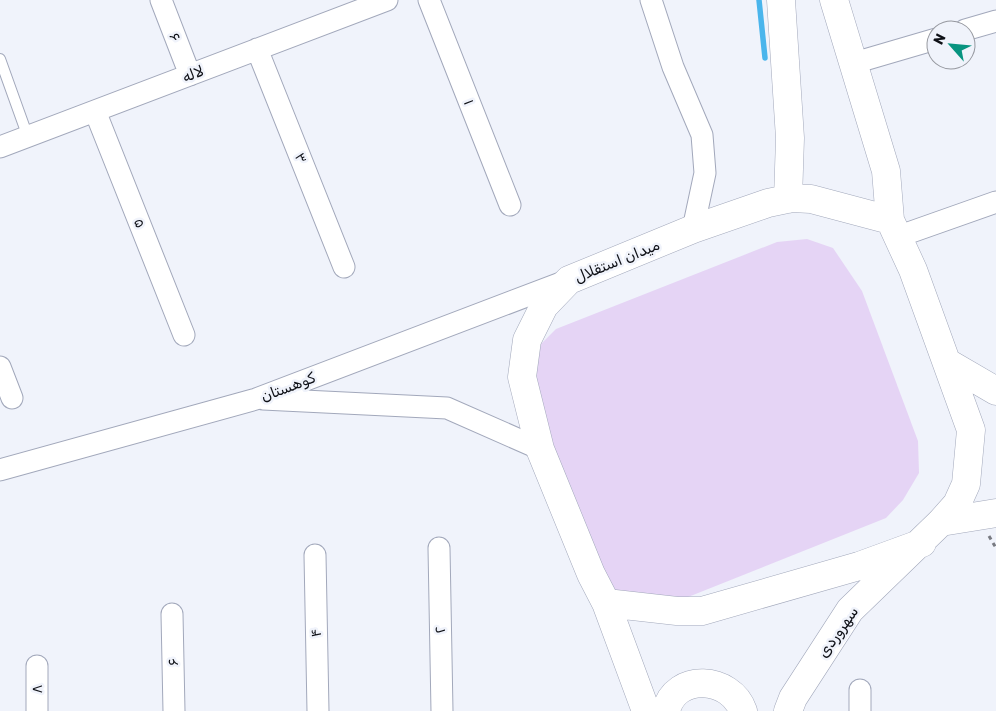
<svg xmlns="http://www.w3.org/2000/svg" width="996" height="711" font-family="Rubik,'Noto Naskh Arabic',sans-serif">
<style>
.green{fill:#e5d4f5}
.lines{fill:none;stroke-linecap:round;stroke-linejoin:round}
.stream{stroke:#4ab5ec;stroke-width:5.5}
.lane-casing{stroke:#a2a8bb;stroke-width:12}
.street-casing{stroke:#a2a8bb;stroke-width:23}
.secondary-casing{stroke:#a2a8bb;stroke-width:29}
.path{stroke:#797b82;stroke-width:3;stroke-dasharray:4 4;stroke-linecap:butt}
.lane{stroke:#fff;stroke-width:10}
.street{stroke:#fff;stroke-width:21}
.secondary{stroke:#fff;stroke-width:28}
.labels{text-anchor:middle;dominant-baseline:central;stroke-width:5;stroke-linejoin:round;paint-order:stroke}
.street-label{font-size:15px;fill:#0e1016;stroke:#f0f3fb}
</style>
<rect width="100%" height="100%" fill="#f0f3fb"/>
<path class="green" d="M807,239L833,248L862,291L918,441L919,473L903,500L886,518L668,605L615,596L589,568L529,368L541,344L556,329L777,242Z"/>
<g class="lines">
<path class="stream" d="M759,0L765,58"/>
<defs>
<path id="lane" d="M0,59L28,137"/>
<path id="street" d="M161,0L190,75
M429,0L510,205
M651,0L673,67L702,135L705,173L693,229
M965,30L996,21
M257,49L344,267
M854,63L936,39
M95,111L184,335
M0,147L387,0
M897,237L996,202
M0,367L12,398
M263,399L447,408L540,449
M0,470L256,399L566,281
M439,548L442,711
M315,555L318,711
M172,614L174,711
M37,666V711
M860,690V711"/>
<path id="secondary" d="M781,0L790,138L788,199
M834,0L886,171L890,220
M948,363L996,391
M941,522L996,513
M606,603L646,711
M666,711C675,672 731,676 743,711
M788,711L793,698L850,610L941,522L957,504L966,484L971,430L913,270L890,220L811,199L792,198L768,203L693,229L569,280L544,306L527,340L522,377L540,449L591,574L606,603L677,611H702L859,566L922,543"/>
</defs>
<use href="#lane" class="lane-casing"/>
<use href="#street" class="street-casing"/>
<use href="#secondary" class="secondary-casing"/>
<path class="path" d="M989,536L996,548"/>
<use href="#lane" class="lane"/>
<use href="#street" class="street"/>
<use href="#secondary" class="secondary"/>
</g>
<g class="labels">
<g class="street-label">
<text transform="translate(175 37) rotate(69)">۶</text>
<text transform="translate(193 74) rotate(-21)">لاله</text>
<text transform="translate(469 102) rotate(69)">۱</text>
<text transform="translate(301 158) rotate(68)">۳</text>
<text transform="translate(140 223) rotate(68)">۵</text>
<text transform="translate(617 261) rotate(-22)">میدان استقلال</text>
<text transform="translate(288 387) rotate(-21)">کوهستان</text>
<text transform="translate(440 630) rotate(-91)">۲</text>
<text transform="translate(838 632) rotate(-55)">سهروردی</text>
<text transform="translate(316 633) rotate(-91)">۴</text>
<text transform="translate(173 662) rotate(-91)">۶</text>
<text transform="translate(37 689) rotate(-91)">۸</text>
</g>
</g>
<g transform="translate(951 45) rotate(297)"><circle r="24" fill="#f0f3fb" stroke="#96989f"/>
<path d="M0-4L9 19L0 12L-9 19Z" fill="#089480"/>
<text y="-8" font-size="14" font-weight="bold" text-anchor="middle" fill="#0e1016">N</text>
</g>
</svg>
